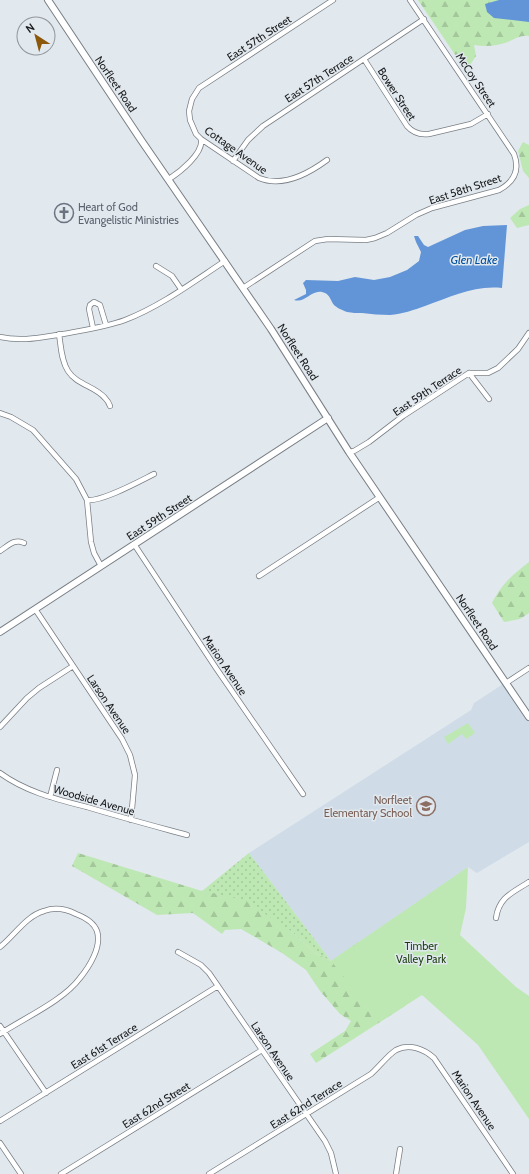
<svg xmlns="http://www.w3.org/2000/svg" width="529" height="1174" font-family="Cabin,sans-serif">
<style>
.built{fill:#cfdce8}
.grass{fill:url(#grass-dots)}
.forest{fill:url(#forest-firs)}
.green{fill:#bee8b3}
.water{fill:#6295d8}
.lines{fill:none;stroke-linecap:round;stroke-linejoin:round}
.minor-casing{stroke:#797f85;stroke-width:6}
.tertiary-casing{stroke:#797f85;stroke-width:8}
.minor{stroke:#fff;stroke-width:4.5}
.tertiary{stroke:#fff;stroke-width:6}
.labels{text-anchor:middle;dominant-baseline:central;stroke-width:3;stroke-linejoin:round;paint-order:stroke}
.street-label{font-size:11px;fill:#191b1d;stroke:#e1e8ee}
.worship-label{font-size:11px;fill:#5b616d;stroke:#e1e8ee;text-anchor:start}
.education-label{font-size:11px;fill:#785e54;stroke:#e1e8ee;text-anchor:end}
.park-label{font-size:11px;fill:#193e0d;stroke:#e1e8ee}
.water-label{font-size:12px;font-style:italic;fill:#004f9e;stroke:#e1e8ee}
</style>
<defs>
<pattern id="grass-dots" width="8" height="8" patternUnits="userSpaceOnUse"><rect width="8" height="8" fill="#bee8b3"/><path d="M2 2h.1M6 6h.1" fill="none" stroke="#a3c69a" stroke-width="1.8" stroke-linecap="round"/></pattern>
<pattern id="forest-firs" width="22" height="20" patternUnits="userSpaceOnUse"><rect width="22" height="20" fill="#bee8b3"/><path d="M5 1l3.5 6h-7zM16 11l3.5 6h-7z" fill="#a3c69a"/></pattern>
</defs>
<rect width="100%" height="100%" fill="#e1e8ee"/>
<path class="built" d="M503,684L529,723V842L477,873L468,867L439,892L396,917L331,961L249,853L471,710L474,703Z"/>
<path class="grass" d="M249,853L331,961L358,942L355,951L405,1006L331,961L315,953L291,931L202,891Z"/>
<path class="forest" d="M418,0H529V36C519,35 514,40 505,43C495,46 485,47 474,45L476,56L466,71Z
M523,142L529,145V178L523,171L518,151Z
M529,205V225L517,228L510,218L520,209Z
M529,562V613L520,619L504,622L492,603C502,584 512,575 529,562Z
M78,853L202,891L244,900L291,931L315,953L331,961L405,1006L316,1063L310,1054L345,1031L351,1021L340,1014L320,991L306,970L282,953L241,929L225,930L222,934L193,913L157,915L72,866Z"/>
<path class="green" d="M468,723L475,733L466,739L462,734L448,744L444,737Z
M468,867L466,908L460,935L516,987L529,996V1119L478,1045L422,995L380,1022L331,961Z"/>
<path class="water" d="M499,0H529V22L494,18L487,12L485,4Z
M507,225L502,288C474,285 451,297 425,306C414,310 402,314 390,315C381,315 371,314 362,313C357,313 352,313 347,312C342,310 334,307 332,302C330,298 329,295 325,293C312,287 306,304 294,300L306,294V290L303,283L306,280L338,281L355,277L374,280L390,277L407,270L419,261L421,252L416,242L414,236H418L424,245L428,247L465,230L483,226Z"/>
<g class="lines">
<defs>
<path id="minor" d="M364,59L407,126C413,133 420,135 429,134L471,124L488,114
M327,160C308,174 283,188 259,178L201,139L196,134L190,120L189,111L192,99L199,88L333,0
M233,161L248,140L263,126L424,19
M169,179C180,172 204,153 201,139
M156,266L172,276L181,289
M243,288L315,241L328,239L366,240L375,238L387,233L416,215L432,208L499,190C514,182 520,170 514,154L410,0
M93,328L89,309L90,305L94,302L100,305L106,325
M59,334C61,346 61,360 68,371C77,385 95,386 105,398C107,400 109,403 110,406
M0,337C22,342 42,337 63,334C84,330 106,327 125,320C161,306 193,282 225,261
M469,373L489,399
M0,413L11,417L33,430L76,479L87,500L91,542L94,553L101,566
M349,452L354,451L369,442L403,416L469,373H488L498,368L518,349L529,333
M87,500C102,502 140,481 154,474
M134,544L216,668L303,794
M0,551C8,546 15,538 24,543
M259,576L380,497
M35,609L122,739L130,755L135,775L131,820
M506,683L529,668
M0,727L27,698L39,688L73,666
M0,773C26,792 56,799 87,807C120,817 154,826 187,835
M50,797L57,770
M496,918C499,897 512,893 529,882
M0,947C14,936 26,916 44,911C55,907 66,909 76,914C84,917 94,923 97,931C102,947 89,967 80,978C63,1001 24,1018 0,1034
M178,952L201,965L209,973L325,1141L331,1153L336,1174
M0,1026L46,1093
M0,1121L218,986
M0,1143L21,1174
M61,1174L262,1050
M209,1174L371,1074C378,1068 389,1054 396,1050C409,1043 424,1049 434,1058L513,1174
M396,1174L400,1149"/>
<path id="tertiary" d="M48,0L141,140L271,329L349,452L529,717
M0,632L328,418"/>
</defs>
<use href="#minor" class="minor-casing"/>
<use href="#tertiary" class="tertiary-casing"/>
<use href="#minor" class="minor"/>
<use href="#tertiary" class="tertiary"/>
</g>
<defs>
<symbol id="church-ring" viewBox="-11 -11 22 22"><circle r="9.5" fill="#e1e8ee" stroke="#6b7280" stroke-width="1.5"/><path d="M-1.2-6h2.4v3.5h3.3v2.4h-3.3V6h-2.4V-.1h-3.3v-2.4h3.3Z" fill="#6b7280"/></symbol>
<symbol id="school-ring" viewBox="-11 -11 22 22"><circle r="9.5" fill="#e1e8ee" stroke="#8d6e63" stroke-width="1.5"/><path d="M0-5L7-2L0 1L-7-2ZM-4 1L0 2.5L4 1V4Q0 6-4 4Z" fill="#8d6e63"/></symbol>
</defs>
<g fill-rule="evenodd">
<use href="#church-ring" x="53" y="202" width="22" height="22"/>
<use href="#school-ring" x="415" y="795" width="22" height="22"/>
</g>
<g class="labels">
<g class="street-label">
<text transform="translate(259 38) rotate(-33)">East 57th Street</text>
<text transform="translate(319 78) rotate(-33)">East 57th Terrace</text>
<text transform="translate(476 80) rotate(56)">McCoy Street</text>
<text transform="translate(116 84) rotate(56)">Norfleet Road</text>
<text transform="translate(397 94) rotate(57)">Bower Street</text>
<text transform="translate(236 150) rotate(35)">Cottage Avenue</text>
<text transform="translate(465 189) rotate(-18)">East 58th Street</text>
<text transform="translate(298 352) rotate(57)">Norfleet Road</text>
<text transform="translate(427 391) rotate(-34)">East 59th Terrace</text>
<text transform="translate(159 517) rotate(-33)">East 59th Street</text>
<text transform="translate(477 622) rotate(56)">Norfleet Road</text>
<text transform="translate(225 665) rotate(56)">Marion Avenue</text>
<text transform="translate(109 704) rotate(56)">Larson Avenue</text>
<text transform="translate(94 800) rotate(16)">Woodside Avenue</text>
<text transform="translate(104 1046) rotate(-32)">East 61st Terrace</text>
<text transform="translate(273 1051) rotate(56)">Larson Avenue</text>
<text transform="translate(474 1100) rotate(56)">Marion Avenue</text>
<text transform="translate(306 1104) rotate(-32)">East 62nd Terrace</text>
<text transform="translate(156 1105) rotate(-32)">East 62nd Street</text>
</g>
<g class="worship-label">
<text x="78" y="207">Heart of God<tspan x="78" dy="13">Evangelistic Ministries</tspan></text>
</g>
<g class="education-label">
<text x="412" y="800">Norfleet<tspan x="412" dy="13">Elementary School</tspan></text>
</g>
<g class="park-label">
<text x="421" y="946">Timber<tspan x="421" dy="13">Valley Park</tspan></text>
</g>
<g class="water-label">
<text x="474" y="259">Glen Lake</text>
</g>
</g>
<g transform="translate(36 36) rotate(324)"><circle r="19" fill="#e1e8ee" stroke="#91969a"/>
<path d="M0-3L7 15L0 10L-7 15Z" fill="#8d5809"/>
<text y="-6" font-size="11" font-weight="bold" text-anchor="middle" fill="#191b1d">N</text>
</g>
</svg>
